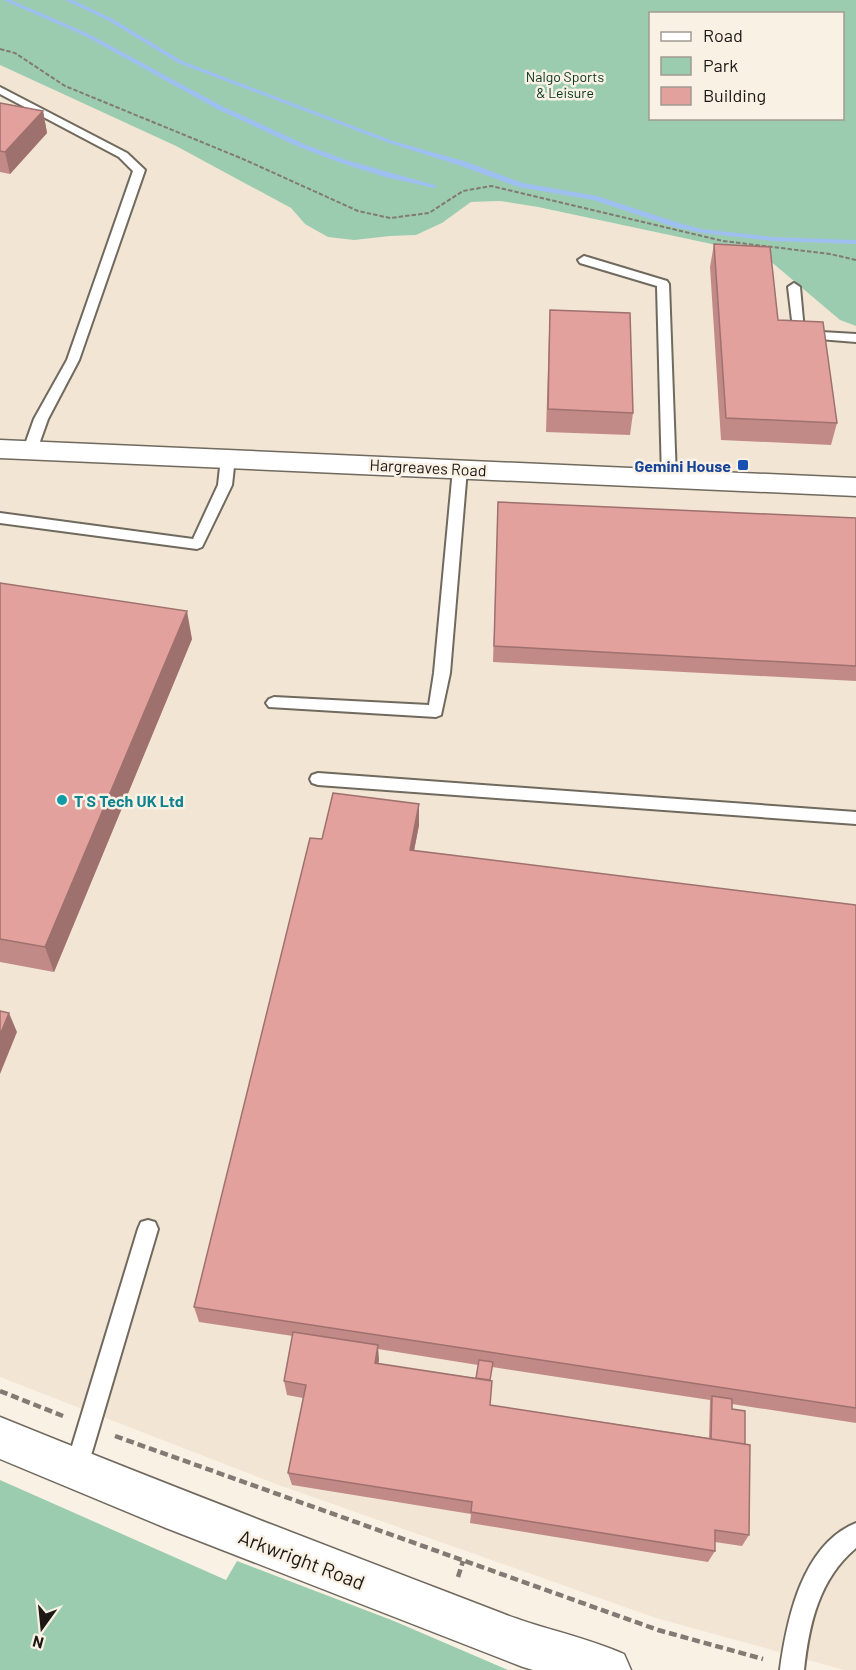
<svg xmlns="http://www.w3.org/2000/svg" width="856" height="1670" font-family="Barlow,sans-serif">
<style>
.built{fill:#f2e5d3}
.green{fill:#9cccaf;fill-rule:evenodd}
.lines{fill:none;stroke-linecap:round;stroke-linejoin:round}
.stream{fill:#9ebfef;fill-rule:evenodd}
.service-casing{stroke:#70695e;stroke-width:4}
.minor-casing{stroke:#70695e;stroke-width:3}
.path-far1{stroke:#817b73;stroke-width:2;stroke-dasharray:4.5 2;stroke-linecap:butt}
.path{stroke:#817b73;stroke-width:4.5;stroke-dasharray:8 4;stroke-linecap:butt}
.service{fill:#fff;fill-rule:evenodd}
.minor{fill:#fff;fill-rule:evenodd}
.wall{fill:#c28a87;fill-rule:evenodd}
.shaded-wall{fill:#9e716e}
.building{fill:#e2a19d;stroke:#9e716e;stroke-width:1.5}
.transit-dot{fill:#1a4fb4;stroke:#faf1e5;stroke-width:2}
.culture-dot{fill:#0f9aa8;stroke:#faf1e5;stroke-width:2}
.labels{text-anchor:middle;dominant-baseline:central;stroke-width:5;stroke-linejoin:round;paint-order:stroke}
.far-park-label{font-size:14px;fill:#02331d;stroke:#faf1e5}
.transit-label{font-size:16px;font-weight:bold;fill:#164399;stroke:#faf1e5;text-anchor:end}
.street-label{font-size:16px;fill:#1c1915;stroke:#faf1e5}
.culture-label{font-size:16px;font-weight:bold;fill:#0d838f;stroke:#faf1e5;text-anchor:start}
.near-street-label{font-size:20px;fill:#1c1915;stroke:#faf1e5}
</style>
<rect width="100%" height="100%" fill="#faf1e5"/>
<path class="built" d="M0,65L176,146L291,208L305,224L390,236L416,235L442,223L471,202L500,201L538,207L735,249L769,260L840,320L856,326V1670H844L656,1618L276,1484L0,1377Z"/>
<path class="green" d="M0,0H856V326L840,320L769,260L735,249L538,207L500,201L471,202L442,223L416,235L390,236L354,240L328,237L305,224L291,208L176,146L0,65ZM650,14H842V118H650Z
M0,1480L226,1580L237,1561L394,1621L508,1670H0Z"/>
<g class="lines">
<path class="stream" d="M3,0H11L89,34L222,106L304,144L346,160L438,186L434,188L385,177L341,163L299,147L217,109L85,36Z
M65,0H73L113,19L182,61L393,141L467,162L523,183L597,196L679,223L702,229L772,237L856,240V244L772,241L702,233L674,227L593,200L518,187L461,166L389,143L178,63L109,21Z"/>
<defs>
<path id="service" d="M0,87L127,153L145,170L79,360L48,419L37,450L30,454L23,450L34,419L67,360L133,171L119,157L0,94Z
M584,256L667,281L669,284L676,478L674,481H664L662,478L657,286L580,263L578,260Z
M794,283L800,287L804,331L856,334V342L794,337L788,287Z
M228,454L235,458L232,485L202,547L197,549L0,523V513L193,539L218,485L221,458Z
M460,465L467,469L450,673L441,715L436,717L269,707L266,703L269,699L274,697L429,705L434,673L453,469Z
M318,773L856,812V824L318,785L312,783L310,779L312,775Z
M148,1220L155,1222L158,1229L87,1469L84,1477L76,1480L68,1477L65,1469L138,1229L141,1222Z
M856,1523V1548C819,1579 809,1624 804,1670H780C787,1619 802,1545 856,1523Z"/>
<path id="minor" d="M0,440L856,478V496L0,458Z
M0,1417C167,1485 335,1549 504,1614C543,1629 585,1637 624,1654L631,1670H533L523,1667L166,1528L0,1459Z"/>
</defs>
<use href="#service" class="service-casing"/>
<use href="#minor" class="minor-casing"/>
<path class="path-far1" d="M0,49L15,53L65,86L243,159L358,211L390,218L429,213L463,191L491,186L723,241L830,254L856,260"/>
<path class="path" d="M0,1391L63,1416
M115,1436L658,1630L763,1659
M458,1577L463,1561"/>
<use href="#service" class="service"/>
<use href="#minor" class="minor"/>
</g>
<path class="wall" d="M0,103L43,111L47,133L10,174L0,172Z
M714,244L778,320L837,423L831,445L721,440L710,267Z
M550,310L633,413L630,435L546,432L549,332Z
M498,502L856,518V681L493,662Z
M0,583L192,639L54,972L0,962Z
M419,825L414,851L856,905V1423L732,1404V1409L745,1444L749,1535L742,1546L715,1542V1551L708,1562L470,1523L471,1514L292,1485L288,1473L303,1398L287,1395L284,1381L293,1336L199,1322L194,1307L322,839ZM378,1349L478,1365L476,1378L378,1364ZM492,1367L710,1400L709,1438L490,1405V1380Z"/>
<path class="shaded-wall" d="M43,111L47,133L10,174L5,152Z
M187,611L192,639L54,972L45,947Z
M419,804V825L410,871V850Z
M9,1013L17,1032L0,1074V1035Z
M378,1345L379,1360L376,1378L375,1363Z"/>
<path class="building" d="M0,103L43,111L5,152L0,151Z
M714,244L770,247L778,320L823,322L837,423L726,418Z
M550,310L630,313L633,413L548,409Z
M498,502L856,518V666L494,646Z
M0,583L187,611L45,947L0,939Z
M333,793L419,804L410,850L856,905V1408L194,1307L310,838L322,839Z
M0,1011L9,1013L0,1035Z
M293,1332L378,1345L375,1363L492,1381L490,1405L750,1445L749,1535L715,1530V1551L471,1512L472,1502L288,1473L306,1385L284,1381Z
M479,1360L493,1362L490,1380L476,1378Z
M712,1396L732,1399V1409L745,1411V1444L711,1439Z"/>
<rect class="transit-dot" x="737" y="459" width="12" height="12" rx="3"/>
<circle class="culture-dot" cx="62" cy="800" r="6"/>
<g class="labels">
<g class="far-park-label">
<text x="565" y="76">Nalgo Sports<tspan x="565" dy="16">&amp; Leisure</tspan></text>
</g>
<g class="transit-label">
<text x="731" y="465">Gemini House</text>
</g>
<g class="street-label">
<text transform="translate(428 467) rotate(3)">Hargreaves Road</text>
</g>
<g class="culture-label">
<text x="74" y="800">T S Tech UK Ltd</text>
</g>
<g class="near-street-label">
<text transform="translate(302 1559) rotate(21)">Arkwright Road</text>
</g>
</g>
<rect x="649" y="12" width="195" height="108" fill="#faf1e5" stroke="#a19b92" stroke-width="1.5"/>
<rect x="661" y="32" width="30" height="9" fill="#ffffff" stroke="#a19b92" stroke-width="1.5"/>
<text x="703" y="42" font-size="18" fill="#1c1915">Road</text>
<rect x="661" y="57" width="30" height="18" fill="#9cccaf" stroke="#a19b92" stroke-width="1.5"/>
<text x="703" y="72" font-size="18" fill="#1c1915">Park</text>
<rect x="661" y="87" width="30" height="18" fill="#e2a19d" stroke="#a19b92" stroke-width="1.5"/>
<text x="703" y="102" font-size="18" fill="#1c1915">Building</text>
<g transform="translate(42 1628) rotate(195)" stroke="#faf1e5" stroke-width="4.5" paint-order="stroke">
<path d="M0-4.5L10 22L0 15L-10 22Z" fill="#1c1915"/>
<text y="-9" font-size="16" font-weight="bold" text-anchor="middle" fill="#1c1915">N</text>
</g>
</svg>
